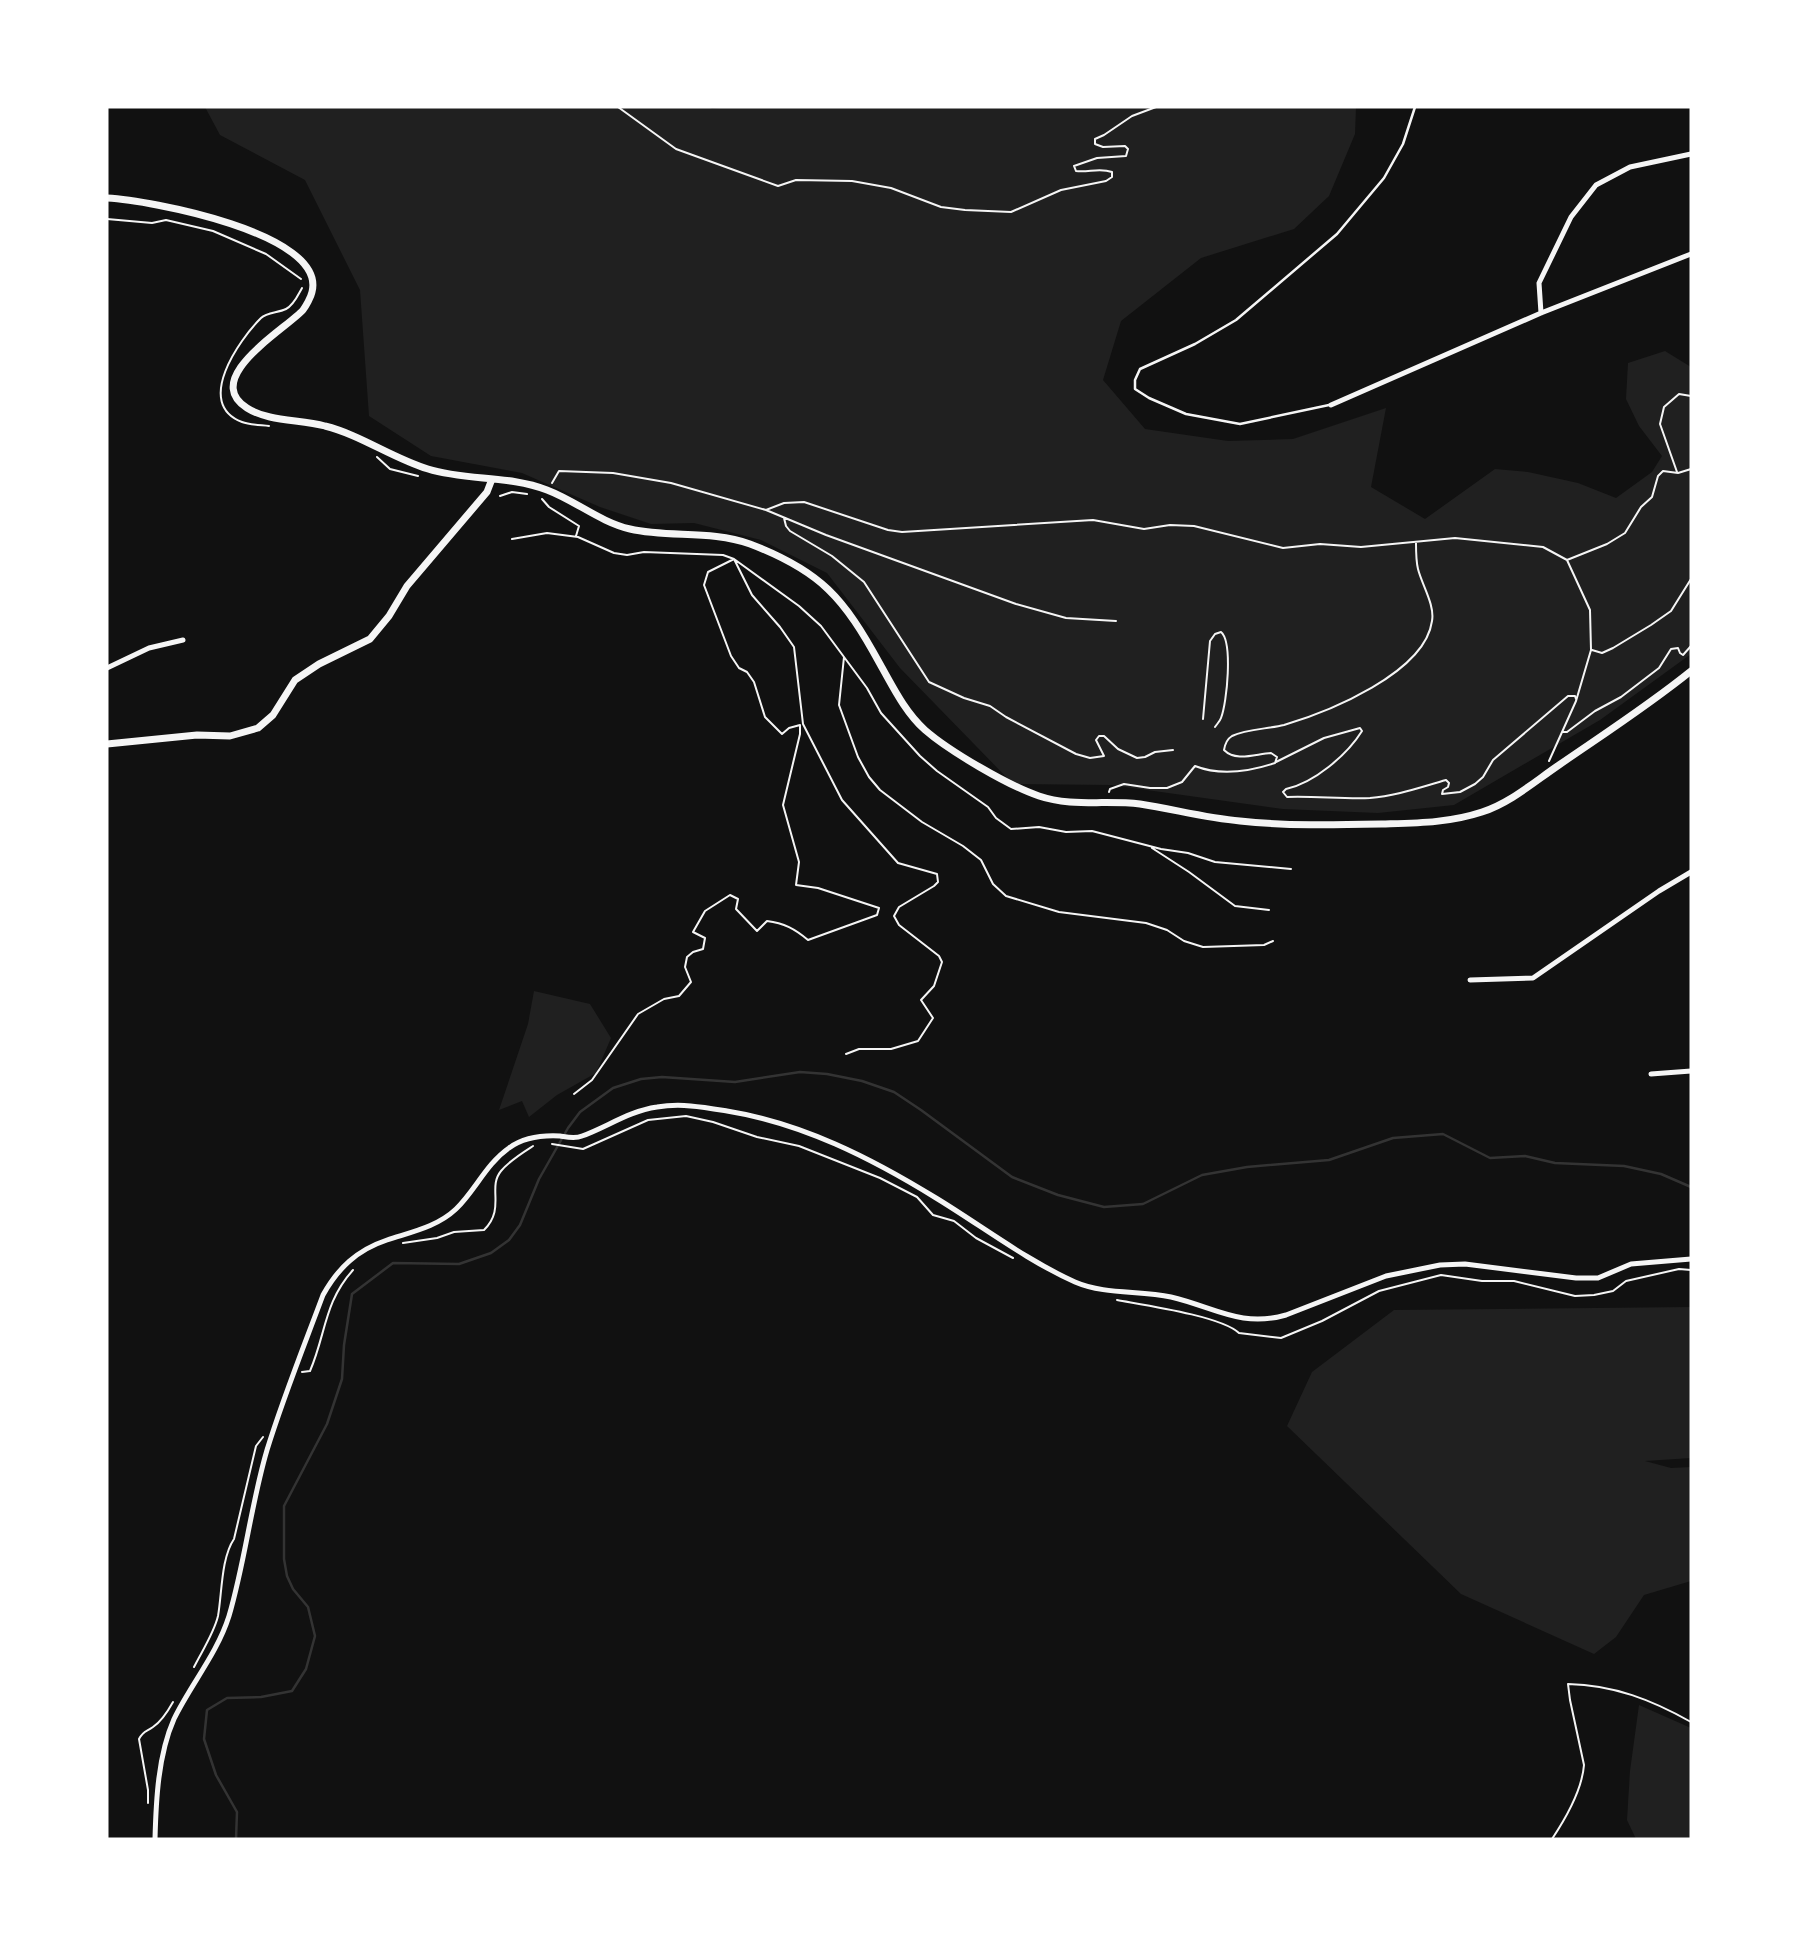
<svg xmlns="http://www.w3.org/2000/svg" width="1798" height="1946" font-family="'PT Sans',sans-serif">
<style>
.green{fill:#202020}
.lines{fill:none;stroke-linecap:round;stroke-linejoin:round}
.stream{stroke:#333;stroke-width:2.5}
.path{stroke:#f5f5f5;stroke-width:2}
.service{stroke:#f5f5f5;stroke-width:2.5}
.minor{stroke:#f5f5f5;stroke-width:5}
.secondary{stroke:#f5f5f5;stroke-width:7}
</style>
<rect width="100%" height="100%" fill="#111"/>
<path class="green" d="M205,107H709L712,109L728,107H1356L1355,134L1329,196L1294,229L1201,258L1121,321L1103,380L1145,429L1228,441L1293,439L1386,408L1371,487L1425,519L1495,469L1528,472L1578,483L1616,498L1652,472L1662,456L1639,426L1626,399L1628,363L1665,351L1691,367V654L1600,720L1454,805L1378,813L1283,809L1111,785L1013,784L900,668L827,573L761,540L694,523L651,524L600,507L522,473L431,456L369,416L360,290L305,180L220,135Z
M534,991L590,1004L611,1038L596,1073L557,1095L529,1117L522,1101L499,1110L528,1024Z
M1691,1307V1458L1645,1461L1671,1468L1691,1467V1581L1644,1595L1616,1637L1594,1654L1461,1594L1287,1426L1312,1372L1394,1310Z
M1639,1705L1691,1728V1839H1636L1627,1820L1630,1771Z"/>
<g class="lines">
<path class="stream" d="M236,1839L237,1812L216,1775L204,1739L207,1710L227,1698L261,1697L292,1691L306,1669L315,1636L308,1607L293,1589L287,1576L284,1559V1506L327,1424L342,1379L344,1345L352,1294L393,1263L459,1264L491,1253L509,1240L520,1225L539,1179L568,1128L580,1112L613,1088L641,1079L662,1077L735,1082L800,1072L827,1074L862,1081L894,1092L921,1110L1012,1177L1058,1195L1104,1207L1143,1204L1202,1175L1247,1167L1329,1160L1393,1138L1443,1134L1490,1158L1525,1156L1555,1163L1624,1166L1661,1174L1691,1187"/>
<path class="path" d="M618,107L676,149L778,186L796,180L852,181L891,188L941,207L965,210L1011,212L1061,190L1106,181L1112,177V172C1099,167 1088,173 1076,171L1074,166L1097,158L1126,156L1128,149L1125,146L1103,147L1095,144V139L1104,135L1132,116L1156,107
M107,219L152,223L166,220L213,231L266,254L301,279
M269,426C261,425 250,425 242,422C194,404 239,340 261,318C267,312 278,313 286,309C294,305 298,295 302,288
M377,457L390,469L418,476
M1677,472L1660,424L1664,407L1679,394L1691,396
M552,483L559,471L613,473L671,483L766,510L826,535L1016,604L1066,618L1116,621
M500,496L512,492L527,494
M542,499L549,507L579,526L576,536
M766,510L784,503L804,502L888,530L902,532L1093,520L1144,529L1170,525L1194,526L1283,548L1320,544L1361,547L1455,538L1543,547L1567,560L1590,610L1591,650L1576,701L1549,761
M784,518L786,526L790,531L832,556L864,582L929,682L964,698L990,706L1006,717L1076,754L1090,758L1104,756L1096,740L1099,736H1104L1118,749L1137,758L1145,757L1155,752L1173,750
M512,539L547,533L578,537L614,553L627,555L644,552L723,555L734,559L799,606L821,626L867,688L881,713L920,756L937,771L988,807L996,818L1011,829L1039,827L1066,832L1092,831L1161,849L1188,853L1215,862L1291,869
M1567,560L1607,544L1625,533L1641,507L1652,497L1658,476L1663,471L1678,473L1691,469
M1592,650L1602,653L1613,648L1651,625L1671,611L1691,579
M844,657L839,705L858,757L869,777L880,790L922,822L963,846L981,860L993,884L1006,896L1059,912L1146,923L1167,930L1184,941L1203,947L1264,945L1273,941
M1203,719L1210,641L1215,634L1221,632C1233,642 1227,703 1221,718C1220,721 1217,724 1215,727
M1563,732H1567L1595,711L1621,697L1659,668L1671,649L1678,648L1680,653L1683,655L1691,646
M1276,762L1324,738L1360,728L1362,731C1347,755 1314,783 1286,789L1283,792L1287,797C1314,796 1342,799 1370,798C1396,796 1421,787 1446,780L1449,783L1448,787L1443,790L1442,794L1460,792L1475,784L1483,777L1493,760L1568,696H1575L1576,699
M1109,792L1110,789L1124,784L1150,788H1167L1182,782L1195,766C1220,776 1251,771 1275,763L1277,757L1271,753C1255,754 1236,762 1224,750C1225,744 1227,739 1232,736C1246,729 1268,729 1284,725C1328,712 1425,673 1432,621C1435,605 1422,585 1418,569C1416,561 1416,551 1416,543
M1152,848L1189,872L1235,906L1269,910
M574,1094L592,1080L638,1014L664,999L679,996L691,982L685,967L687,957L693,952L703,949L705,938L693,932L705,911L730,895L738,899L736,909L757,931L767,921C784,923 795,929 808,940L877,915L879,908L818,888L796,885L799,862L783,805L800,734V725L789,728L782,734L765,717L754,682L747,672L739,668L731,656L704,585L708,572L734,559L752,595L780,627L794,647L803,724L842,800L898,863L937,874L938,882L934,886L899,907L894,916L899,925L939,956L942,962L934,986L921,1000L933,1018L918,1041L891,1049H859L846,1054
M552,1144L583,1149L648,1120L686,1116L713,1122L757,1137L799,1146L880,1178L917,1197L933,1215L954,1221L976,1238L1013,1258
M403,1243L437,1238L454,1232L484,1230C506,1208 487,1188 501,1171C509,1161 522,1153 533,1146
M1117,1300C1144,1305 1221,1316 1239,1333L1281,1338L1322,1321L1379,1291L1441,1275L1482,1281H1514L1575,1296L1594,1295L1613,1291L1626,1281L1679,1269L1691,1270
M302,1372L310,1371C326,1334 324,1302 353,1270
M194,1667C202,1651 214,1633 218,1616C222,1594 221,1558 234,1539L256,1446L263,1437
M148,1803V1790L139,1739C143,1731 146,1732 153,1727C162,1721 168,1711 173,1702
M1552,1839C1566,1818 1582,1790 1584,1765L1570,1700L1568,1684C1614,1685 1652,1700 1691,1722"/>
<path class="service" d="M1329,405L1240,424L1186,414L1149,398L1135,389V380L1140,369L1195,344L1236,320L1337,234L1384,178L1403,144L1415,107"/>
<path class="minor" d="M1541,313L1539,283L1571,217L1596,185L1630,167L1691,154
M1331,405L1541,313L1691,254
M107,668L149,648L183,640
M1470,980L1533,978L1659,891L1691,872
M1651,1074L1691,1071
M155,1839C156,1801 158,1755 174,1719C191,1684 217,1654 229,1616C245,1562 251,1504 267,1450C283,1398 304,1346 323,1295C338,1268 357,1250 387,1240C411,1232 437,1227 456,1209C475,1191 486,1164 509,1148C524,1137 541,1135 560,1136C567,1137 575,1139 582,1136C607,1127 629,1111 657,1107C681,1103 703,1107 727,1111C802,1123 871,1158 936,1198C982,1226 1026,1260 1075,1282C1105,1295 1140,1290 1171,1297C1214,1307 1241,1328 1286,1315L1386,1276L1440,1265L1465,1264L1576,1278H1598L1631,1264L1691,1259"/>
<path class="secondary" d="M107,198C148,200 327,233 312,292C311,297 306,306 303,310C286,329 200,378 247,408C269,422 300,419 325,426C361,435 392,458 428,469C466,481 509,475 547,490C576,501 600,522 630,529C669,538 711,530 750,544C821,571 844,598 880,664C893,687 905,712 925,730C949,751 1009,786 1039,796C1071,807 1107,800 1140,804C1173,809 1206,818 1240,821C1287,826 1334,825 1382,824C1416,823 1449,823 1482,812C1510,803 1534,782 1559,765C1604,734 1649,705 1691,671
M107,744L197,735L230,736L258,728L273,715L295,680L319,664L370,639L389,616L407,586L487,492L492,479"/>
</g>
<rect width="1798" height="1946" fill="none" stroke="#ffffff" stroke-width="217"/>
</svg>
